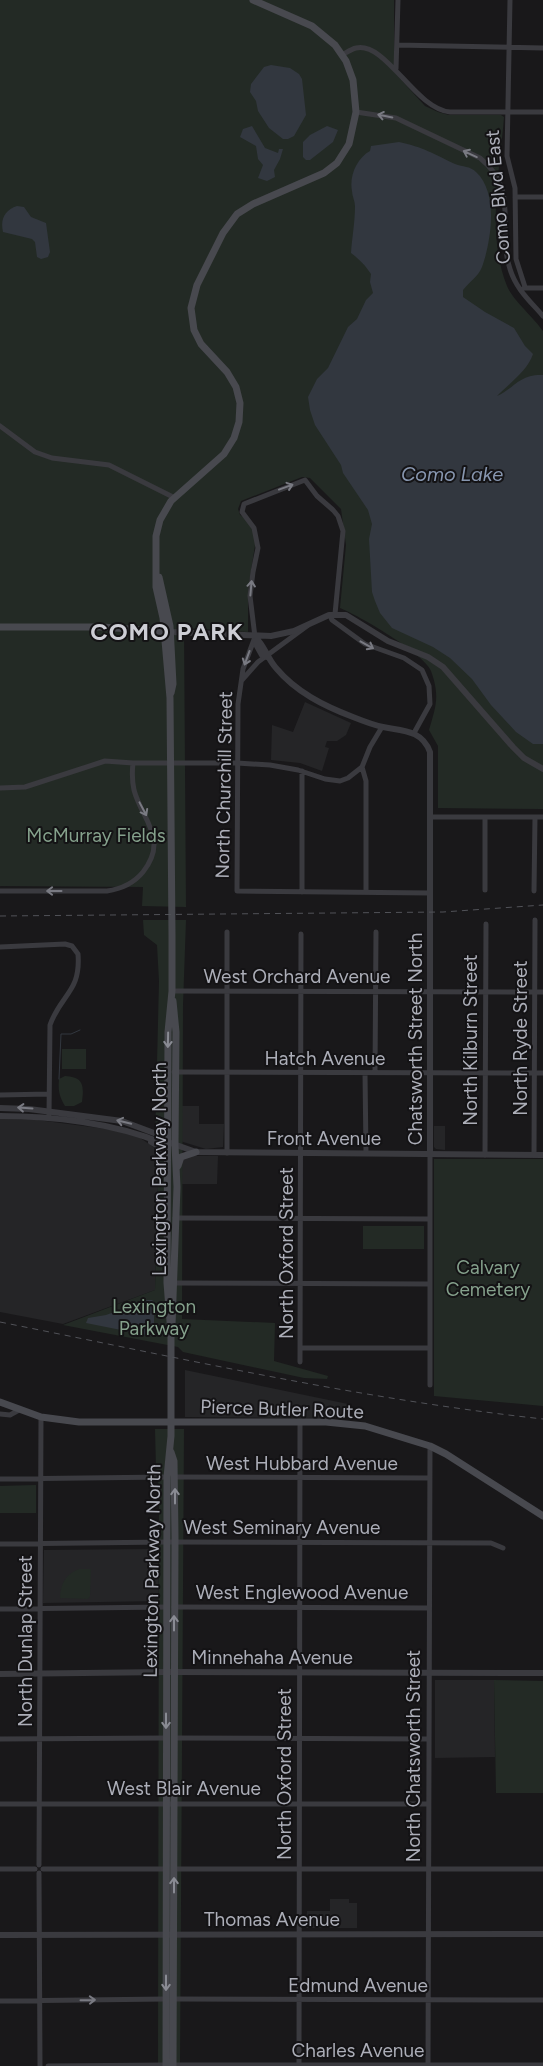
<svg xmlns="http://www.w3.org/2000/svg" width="543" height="2066" font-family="Figtree,sans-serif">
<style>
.built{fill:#252527}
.green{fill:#232a25}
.water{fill:#32373f}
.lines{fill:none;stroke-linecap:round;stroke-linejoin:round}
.stream{stroke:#32373f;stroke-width:1}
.minor{stroke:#3a3a3f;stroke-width:5}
.tertiary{stroke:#3a3a3f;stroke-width:6}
.secondary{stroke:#48494f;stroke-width:7}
.rail{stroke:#515258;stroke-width:1;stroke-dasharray:6 5;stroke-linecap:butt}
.oneway{stroke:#797a82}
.oneway2{stroke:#898b93}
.labels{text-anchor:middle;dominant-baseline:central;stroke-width:4;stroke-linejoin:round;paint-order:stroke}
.street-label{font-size:19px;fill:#acaeb8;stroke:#141315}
.park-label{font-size:19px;fill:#85a18c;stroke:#141315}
.water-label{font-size:20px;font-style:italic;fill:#8796af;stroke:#141315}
.district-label{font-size:24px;font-weight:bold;letter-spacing:1px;fill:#cdced5;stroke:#141315}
</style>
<rect width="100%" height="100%" fill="#19181a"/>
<path class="built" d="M305,702L351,723L346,735L337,741H327L325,747L329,748L322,771L300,763L271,760L272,725L293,732Z
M178,1106H199V1124H224L223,1147L206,1149L180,1141Z
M0,1118H22L122,1131L136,1135L159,1151L155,1290L63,1324L0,1312Z
M434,1126H445V1150L436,1149L434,1147Z
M186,1156H218L217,1184H178L180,1163Z
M185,1370L348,1404L346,1418L185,1417Z
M158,1549L159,1601L43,1603L44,1550Z
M435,1680H494L495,1757L435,1758Z
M330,1899H349V1903H357V1928H306L307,1911H330Z"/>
<path class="green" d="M0,0H394V72L425,106L438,112L449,115H501L504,117C500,171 486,234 507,286C512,299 534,318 543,331V809L438,808V746L429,730C436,706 440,696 431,671C425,654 358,615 340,608L346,545L341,509L310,478L302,477L241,501L238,509L240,515L247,519L250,524L256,539L248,590V632L184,628L186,907L142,906L143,887L0,886Z
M143,920H186L183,1005L182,1319L275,1323L274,1361L328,1376L327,1379L304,1378L183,1352L178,1347L63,1325L155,1290L159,1151L155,1146L159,981L157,945L144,935Z
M62,1049H86V1069H62Z
M65,1076C84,1077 84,1086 82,1102L74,1106H65C59,1096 58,1090 59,1079Z
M434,1159H543V1406L434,1396Z
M363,1226H424V1249H363Z
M155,1429H184L180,2066H158L159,1488L156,1468Z
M36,1485V1513H0V1486Z
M79,1569H91L90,1596L88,1599L60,1598C61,1583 65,1575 79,1569Z
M494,1680L543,1681V1793H496Z"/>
<path class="water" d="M271,65L290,68L299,74L302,79L306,115L294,136L288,139H283L269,128L258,111L256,101L250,92L251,84L264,67Z
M252,126L265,148L278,153L279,149H283L280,159L274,170L275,177L267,181L258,178L263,165L258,159L256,146L240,137L243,129Z
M327,126L338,130L333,142L310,160H306L303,157V142L310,135Z
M399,142C423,147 434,154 455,164C463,167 470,166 476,172C499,193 491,242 482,267C478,277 469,282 463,290V297L485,312L514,328L525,346L533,354C528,370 509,384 497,396C515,388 519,374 543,375V744H533L516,732L491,705L472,679L450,658L433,647L392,628L380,613L375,601L372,592L369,539L372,524L368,510L343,473L341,465L315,425L310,410L308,397L317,379L328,368L348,327L357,319L366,300L373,293L370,282L371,274C365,265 360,260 351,253C352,238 355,222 355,206C355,201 352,196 352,191C349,176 357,158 370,151L371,146Z
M17,206L24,207L31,217L46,223L50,252L48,257L41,259L37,257L35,242L32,239L3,232C0,219 5,210 17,206Z
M147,1300H152L154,1302V1334L151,1336L86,1323L88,1318L106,1315Z"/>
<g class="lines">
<path class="stream" d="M59,1079L61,1034H71L80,1030"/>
<path class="minor" d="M510,0L507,156L515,188L516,259L525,287
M397,45L543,48
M342,55C346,53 351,49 356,48C386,41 415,109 450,112H543
M396,69L398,0
M356,112L396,118L480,158C521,191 496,227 510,269C516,289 530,301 543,316
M515,197H543
M524,288H543
M0,426L35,452L52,458L109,465L175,498
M335,614L343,531L338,516L333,510L317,496L305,480L244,504L242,512L254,528L258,548L253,572L250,596L255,637L243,669L238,704L237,891L430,893
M330,615L332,620L365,644L404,658L422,670L429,686L430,704L414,733
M242,680L258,662L307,626
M362,767L366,781V892
M0,788L25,787L105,761L133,763H237L270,765L298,770L325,779L340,781L348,778L362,767L370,747L382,727
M431,817H543
M485,890V817
M0,891H107C121,889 134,883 143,872C169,839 142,820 134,790C132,781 132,772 133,763
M534,891L535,817
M302,892V771
M0,947L65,944L72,946L78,954C81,992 61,994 50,1025L49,1115
M172,991L543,992
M174,1072L543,1073
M365,1073L366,1153
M375,1073L376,932
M0,1095L49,1094
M227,1153V932
M430,1154V1385
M485,1155L486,924
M534,1155L535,920
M175,1218L430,1219
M170,1283L430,1284
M301,1348H429
M300,1362L301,934
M0,1414L10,1415L19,1410
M174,1477L429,1478
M0,1479L167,1477
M0,1544L167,1542L491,1543L503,1548
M174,1607L429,1608
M0,1609L167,1607
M174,1738L428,1739
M0,1739L166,1738
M0,1804H428
M39,1865L41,1417
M0,1869H35
M43,1869H166
M174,1869H543
M39,1873L40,2066
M174,1999L543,2000
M0,2001L166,1999
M173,2065H543
M48,2066L166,2065
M299,2066L300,1422
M428,2066L430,1446"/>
<path class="tertiary" d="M171,632L271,636L294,631L329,615H346L388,641L428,657L443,667L513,747L524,758L543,769
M255,637C265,646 267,658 276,668C296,692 324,706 353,717C363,721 373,725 383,727C403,731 422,730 430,752V1154
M255,637L257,646L262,655L267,657
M0,1108L29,1109L122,1121L162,1136L168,1142L196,1152L543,1155
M0,1116C52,1116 114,1123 162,1143L168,1142
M151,1142L158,1146L167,1161
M0,1674L166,1672L543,1673
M0,1935L543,1934"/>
<path class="secondary" d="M159,577L170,626L173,684L171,693
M0,627H102L171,632
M178,1166L181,1157L196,1152
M172,1325L177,1187L175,1145L176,1032L173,1001
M0,1402L41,1417L79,1422H326L365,1426L430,1446L446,1454L543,1516
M171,1452L174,1461L175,1537L173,2066
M166,2066L167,1477L171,1436V1334L167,1283L168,1032L172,991V935L170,698L163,618L156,587V536L160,520L171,501L224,454L234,438L239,422L240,403L236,387L227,372L201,344L194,330L191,308L197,285L223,233L237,214L253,204L324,173L337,163L349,144L356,112L353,80L346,61L335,45L312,26L253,0"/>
<path class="rail" d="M0,916L443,912L543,905
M0,1322C180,1358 360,1399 543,1419"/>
</g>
<defs><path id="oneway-shaft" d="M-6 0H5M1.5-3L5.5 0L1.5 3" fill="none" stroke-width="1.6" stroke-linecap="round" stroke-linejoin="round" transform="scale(1.25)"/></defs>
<g class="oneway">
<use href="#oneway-shaft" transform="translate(385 116) rotate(-169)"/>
<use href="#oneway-shaft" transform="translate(470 154) rotate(-155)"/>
<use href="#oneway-shaft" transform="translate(286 487) rotate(-20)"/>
<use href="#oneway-shaft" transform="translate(251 588) rotate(-85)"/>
<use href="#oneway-shaft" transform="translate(367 645) rotate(29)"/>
<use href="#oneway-shaft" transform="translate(247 658) rotate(110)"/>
<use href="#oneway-shaft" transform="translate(143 809) rotate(62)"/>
<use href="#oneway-shaft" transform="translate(54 891) rotate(180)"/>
<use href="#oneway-shaft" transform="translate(25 1108) rotate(-176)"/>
<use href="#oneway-shaft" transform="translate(124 1122) rotate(-166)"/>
<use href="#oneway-shaft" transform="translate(88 2000) rotate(-1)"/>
</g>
<g class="oneway2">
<use href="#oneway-shaft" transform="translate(168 1040) rotate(91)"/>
<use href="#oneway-shaft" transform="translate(175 1496) rotate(-90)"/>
<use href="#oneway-shaft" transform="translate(174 1623) rotate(-90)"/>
<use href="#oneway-shaft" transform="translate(166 1721) rotate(90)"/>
<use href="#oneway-shaft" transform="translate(174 1885) rotate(-90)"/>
<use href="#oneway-shaft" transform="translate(166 1983) rotate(90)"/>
</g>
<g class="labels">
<g class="street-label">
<text transform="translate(498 197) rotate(-95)">Como Blvd East</text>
<text transform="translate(224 785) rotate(-89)">North Churchill Street</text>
<text x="297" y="976">West Orchard Avenue</text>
<text transform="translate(520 1038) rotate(-90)">North Ryde Street</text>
<text transform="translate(415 1039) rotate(-90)">Chatsworth Street North</text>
<text transform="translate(470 1040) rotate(-90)">North Kilburn Street</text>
<text x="325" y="1058">Hatch Avenue</text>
<text x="324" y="1138">Front Avenue</text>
<text transform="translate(159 1169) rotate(-90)">Lexington Parkway North</text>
<text transform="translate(286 1253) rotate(-90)">North Oxford Street</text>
<text transform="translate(282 1409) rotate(2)">Pierce Butler Route</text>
<text x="302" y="1463">West Hubbard Avenue</text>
<text x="282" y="1527">West Seminary Avenue</text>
<text transform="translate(152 1571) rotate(-89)">Lexington Parkway North</text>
<text x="302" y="1592">West Englewood Avenue</text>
<text transform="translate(25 1641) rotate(-90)">North Dunlap Street</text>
<text x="272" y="1657">Minnehaha Avenue</text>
<text transform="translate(413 1756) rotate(-90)">North Chatsworth Street</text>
<text transform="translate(284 1774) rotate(-90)">North Oxford Street</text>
<text x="184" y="1788">West Blair Avenue</text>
<text x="272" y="1919">Thomas Avenue</text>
<text x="358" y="1985">Edmund Avenue</text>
<text x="358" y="2050">Charles Avenue</text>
</g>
<g class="park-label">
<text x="96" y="835">McMurray Fields</text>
<text x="488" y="1267">Calvary<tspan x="488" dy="22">Cemetery</tspan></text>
<text x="154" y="1306">Lexington<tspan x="154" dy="22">Parkway</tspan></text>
</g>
<g class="water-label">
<text x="452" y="474">Como Lake</text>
</g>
<g class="district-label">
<text x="167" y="631">COMO PARK</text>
</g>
</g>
</svg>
